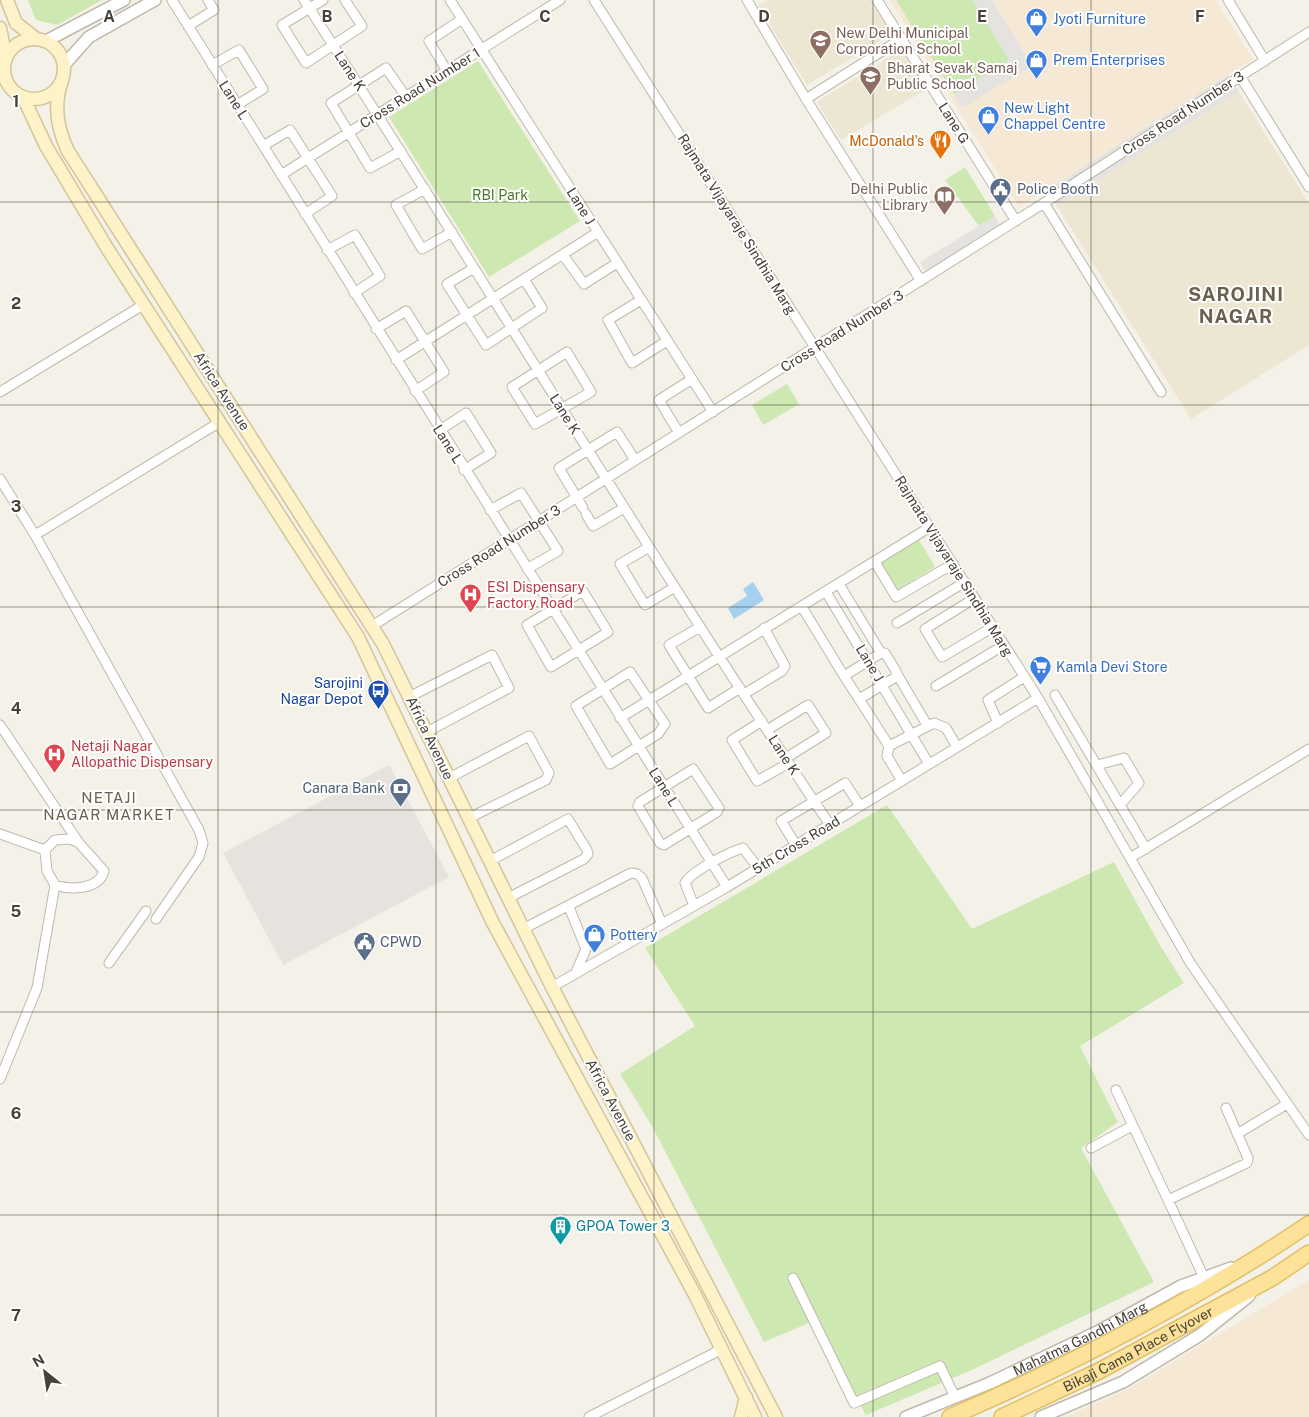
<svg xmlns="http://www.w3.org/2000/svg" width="1309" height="1417" font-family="'Public Sans',sans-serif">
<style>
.commercial{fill:#f5e8d4}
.industrial{fill:#e6e2dd}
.education{fill:#ede6d2}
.green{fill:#cee8b2}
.parking{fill:#e5e3e0}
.water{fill:#a6d0f0}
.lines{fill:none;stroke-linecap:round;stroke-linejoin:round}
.minor-casing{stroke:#bfb9ab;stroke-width:11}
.tertiary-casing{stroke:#bfb9ab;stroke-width:14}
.secondary-casing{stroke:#d3c599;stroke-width:15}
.primary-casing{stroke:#e2c068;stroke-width:18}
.minor{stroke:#fff;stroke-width:9}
.tertiary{stroke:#fff;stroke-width:11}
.secondary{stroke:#fef2c8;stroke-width:12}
.primary{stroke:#fde299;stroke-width:15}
.grid{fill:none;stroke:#474137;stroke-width:1;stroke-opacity:0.55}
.labels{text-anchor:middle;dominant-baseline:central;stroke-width:4;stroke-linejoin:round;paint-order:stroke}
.shop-label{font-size:14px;fill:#366cbe;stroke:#fff;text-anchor:start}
.education-label{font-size:14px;fill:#785e54;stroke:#fff;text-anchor:start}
.street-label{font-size:14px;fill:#474137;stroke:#fff}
.food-label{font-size:14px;fill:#c56008;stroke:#fff;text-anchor:end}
.service-label{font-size:14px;fill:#4e5e75;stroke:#fff;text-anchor:start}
.park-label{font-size:14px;fill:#46792a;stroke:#fff}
.health-label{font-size:14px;fill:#be3a42;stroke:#fff;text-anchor:start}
.transit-label{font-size:14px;fill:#164399;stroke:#fff;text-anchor:end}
.culture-label{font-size:14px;fill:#0d838f;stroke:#fff;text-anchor:start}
.neighbourhood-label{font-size:15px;letter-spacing:1px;fill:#6a604e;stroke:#fff}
.district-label{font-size:19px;font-weight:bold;letter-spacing:1px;fill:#6a604e;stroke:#fff}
.grid-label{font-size:16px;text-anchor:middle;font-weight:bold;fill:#474137;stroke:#fff;stroke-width:4;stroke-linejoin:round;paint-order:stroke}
</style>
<rect width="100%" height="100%" fill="#f4f1e8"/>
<path class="commercial" d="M890,0H1215L1253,59L1019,207Z
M1309,1280V1417H1065L1130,1388Z"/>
<path class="industrial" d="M389,765L449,877L283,965L223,853Z"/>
<path class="education" d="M768,0H871L892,34L807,85L758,6Z
M902,49L927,89L841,140L817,102Z
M1239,92L1309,204V345L1191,419L1057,206Z"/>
<path class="green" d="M28,0H102L57,25L36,20Z
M896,0H973L1010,60L954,94Z
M478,61L580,221L489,277L389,117Z
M965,167L995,216L979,226L945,180Z
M787,384L799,404L763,425L752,405Z
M919,540L935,567L897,590L881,563Z
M887,805L972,929L1114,862L1161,947L1184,983L1080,1046L1118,1122L1081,1148L1154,1282L974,1369L866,1415L811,1322L764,1342L652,1126L620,1074L695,1026L645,948Z"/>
<path class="parking" d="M973,0H992L1032,66L962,108L954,94L1009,60Z
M1228,75L1239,92L1057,206L1047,190Z
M995,216L1004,231L929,277L920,262Z"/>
<path class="water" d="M753,582L764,600L734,619L728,608L747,596L743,589Z"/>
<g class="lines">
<defs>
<path id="minor" d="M172,0L727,887
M304,0C481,274 648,554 830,825
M323,0L282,25L306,63L362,26L345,0
M450,0L713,412
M594,0L1038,698L1191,964L1309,1135
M747,0L806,99
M877,0L1016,221
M1228,0L1265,61
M188,26L214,10L208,0
M901,39L806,99L921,281
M212,65L239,50L263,89L237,105
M447,71L429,41L462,19
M1240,76L1309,187
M0,78L4,75
M263,146L290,130L332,196L305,214
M401,151L370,168L331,103L386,68L406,97
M281,175L560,0
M425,189L396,205L422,249L452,232
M1044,203L1161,392
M327,250L355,235L380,276L354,293
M563,255L584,284L617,263
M474,268L447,284L486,345L542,308L524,279
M641,300L608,320L632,363L667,341
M376,329L406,311L444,372L415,391
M567,352L591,392L535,424L512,387Z
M396,360L598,232
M0,392L143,305
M440,430L466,413L491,453L464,470
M679,433L659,400L692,379
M0,479L35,535L199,830L203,843L199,857L156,919
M583,508L559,468L617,432L635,460
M490,510L521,493L558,551L527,569
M586,514L593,526L624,508
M35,535L220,422
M649,547L620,564L645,605L675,587
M875,562L896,597L953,564
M839,584L881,653
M583,591L608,632L551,667L527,625Z
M826,592L929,764
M975,598L925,629L942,657L993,627
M802,607L844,676L881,653H885L896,671V677L859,699L889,746
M897,623L965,582
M372,626L1044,203L1309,32
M700,627L669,645L708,708L740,688
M630,672L665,724L658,734L610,764L576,706Z
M897,674L927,725
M844,676L859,699
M936,686L1004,645
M744,694L782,671L785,666L764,628
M1055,695L1146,849
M409,697L492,655L509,688L427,732
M620,718L930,527
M762,721L732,740L757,781L789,763
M998,723L988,700L1024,677
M0,725L79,843L104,871C99,890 70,890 55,885
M767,730L808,705L826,733L786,758
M1097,765L1124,758L1139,783L1120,805
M693,769L719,808L717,812L664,845L660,843L638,806L640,802Z
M449,778L529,736L549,773L546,780L469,818
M902,781L887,756L889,746L934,723L946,728L957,747
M0,834L45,850
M796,845L781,821L845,783L860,806
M1130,858L1309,749
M490,861L568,819L587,850L588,854L584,859L508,898
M694,906L685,883C692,871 729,852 743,848L758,868
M569,907L586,949L575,974
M523,929L631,873L637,874L642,878L662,924
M109,963L146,911
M552,987L727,887L1038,698
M0,1079L37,988L55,885L47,871L45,850L55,840L70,839L79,843
M1116,1090L1168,1200
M1237,1134L1287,1104
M1091,1148L1132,1126
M793,1278L854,1403L940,1366L955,1397
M1206,1282L1168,1200L1247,1163L1248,1158L1226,1108
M589,1417L722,1349"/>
<g id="tertiary">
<path d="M46,41L124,0"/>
<path d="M64,65L89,37L155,0"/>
<path id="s1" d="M906,1417L990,1383L1097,1332L1181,1286L1231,1268"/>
<path d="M1041,1417L1123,1382L1200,1335L1249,1296"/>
</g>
<path id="secondary" d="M7,0L16,23L35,38
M0,28L6,58
M4 69a30 30 0 1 1 60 0a30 30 0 1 1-60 0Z
M62,81C53,105 57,128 68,151L383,644L552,987L776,1417
M23,97L46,146L107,248L358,637L493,923L695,1295L755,1417
M741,1417L746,1397"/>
<g id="primary">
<path d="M950,1417C1075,1363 1196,1300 1309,1224"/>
<path id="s2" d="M1002,1417L1099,1371L1272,1278L1309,1253"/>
</g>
</defs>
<use href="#minor" class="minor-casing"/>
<use href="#tertiary" class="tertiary-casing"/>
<use href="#secondary" class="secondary-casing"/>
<use href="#primary" class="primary-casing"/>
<use href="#minor" class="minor"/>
<use href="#tertiary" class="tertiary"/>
<use href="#secondary" class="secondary"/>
<use href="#primary" class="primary"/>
</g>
<path class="grid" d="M218,0V1417M436,0V1417M654,0V1417M873,0V1417M1091,0V1417M0,202H1309M0,405H1309M0,607H1309M0,810H1309M0,1012H1309M0,1215H1309"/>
<defs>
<symbol id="shop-pin" viewBox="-11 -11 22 30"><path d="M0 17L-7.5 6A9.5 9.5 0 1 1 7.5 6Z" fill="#3f7fe0" stroke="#fff"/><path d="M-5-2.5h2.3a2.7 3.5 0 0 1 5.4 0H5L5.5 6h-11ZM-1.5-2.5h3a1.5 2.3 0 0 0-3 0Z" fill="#fff"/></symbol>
<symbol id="school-pin" viewBox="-11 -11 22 30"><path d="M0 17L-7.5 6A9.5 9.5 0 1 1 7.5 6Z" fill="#8d6e63" stroke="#fff"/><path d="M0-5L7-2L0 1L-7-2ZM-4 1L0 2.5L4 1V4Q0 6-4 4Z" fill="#fff"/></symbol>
<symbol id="restaurant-pin" viewBox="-11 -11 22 30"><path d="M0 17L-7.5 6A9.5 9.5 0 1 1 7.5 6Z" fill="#e8710a" stroke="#fff"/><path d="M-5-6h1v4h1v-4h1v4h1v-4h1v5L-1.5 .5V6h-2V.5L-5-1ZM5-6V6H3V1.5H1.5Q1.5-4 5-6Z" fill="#fff"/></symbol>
<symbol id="civic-pin" viewBox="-11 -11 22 30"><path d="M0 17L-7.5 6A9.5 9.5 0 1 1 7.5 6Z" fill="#5c6f8a" stroke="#fff"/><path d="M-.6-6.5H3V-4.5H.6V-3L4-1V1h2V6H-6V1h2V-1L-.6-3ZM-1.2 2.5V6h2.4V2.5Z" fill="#fff"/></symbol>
<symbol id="library-pin" viewBox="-11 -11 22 30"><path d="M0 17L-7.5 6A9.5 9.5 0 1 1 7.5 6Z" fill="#8d6e63" stroke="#fff"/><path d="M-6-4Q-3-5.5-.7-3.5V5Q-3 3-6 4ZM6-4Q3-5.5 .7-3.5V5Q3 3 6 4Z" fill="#fff"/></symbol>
<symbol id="hospital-pin" viewBox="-11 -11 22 30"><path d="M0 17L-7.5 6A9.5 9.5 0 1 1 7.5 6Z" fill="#e0444e" stroke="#fff"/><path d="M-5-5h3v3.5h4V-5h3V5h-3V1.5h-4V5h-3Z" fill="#fff"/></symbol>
<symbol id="supermarket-pin" viewBox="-11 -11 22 30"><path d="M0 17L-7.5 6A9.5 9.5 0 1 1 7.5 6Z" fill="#3f7fe0" stroke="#fff"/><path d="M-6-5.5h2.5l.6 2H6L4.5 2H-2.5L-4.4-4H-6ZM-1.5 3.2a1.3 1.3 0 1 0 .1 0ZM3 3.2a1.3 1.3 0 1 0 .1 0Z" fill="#fff"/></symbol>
<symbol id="bus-pin" viewBox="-11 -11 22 30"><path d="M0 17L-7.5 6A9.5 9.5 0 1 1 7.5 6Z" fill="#1a4fb4" stroke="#fff"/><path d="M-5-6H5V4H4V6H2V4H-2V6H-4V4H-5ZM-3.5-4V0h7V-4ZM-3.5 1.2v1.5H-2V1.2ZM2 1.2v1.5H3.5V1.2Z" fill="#fff"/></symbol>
<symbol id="bank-pin" viewBox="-11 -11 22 30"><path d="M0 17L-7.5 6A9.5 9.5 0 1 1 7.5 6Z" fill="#5c6f8a" stroke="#fff"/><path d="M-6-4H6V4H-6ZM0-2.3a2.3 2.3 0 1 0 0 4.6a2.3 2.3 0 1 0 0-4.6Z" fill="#fff"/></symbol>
<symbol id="building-pin" viewBox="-11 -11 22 30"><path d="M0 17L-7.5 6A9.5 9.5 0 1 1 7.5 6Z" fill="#0f9aa8" stroke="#fff"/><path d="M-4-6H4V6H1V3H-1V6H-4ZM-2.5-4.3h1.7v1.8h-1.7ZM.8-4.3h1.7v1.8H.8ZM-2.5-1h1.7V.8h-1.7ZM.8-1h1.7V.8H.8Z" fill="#fff"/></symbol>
</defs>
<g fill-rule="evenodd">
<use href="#shop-pin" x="1024" y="6" width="25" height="34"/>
<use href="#school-pin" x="808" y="28" width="25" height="34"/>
<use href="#shop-pin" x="1024" y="48" width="25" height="34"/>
<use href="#school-pin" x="858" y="64" width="25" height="34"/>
<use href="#shop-pin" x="976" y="104" width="25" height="34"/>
<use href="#restaurant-pin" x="928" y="128" width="25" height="34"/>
<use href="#civic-pin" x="988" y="176" width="25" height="34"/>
<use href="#library-pin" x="932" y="184" width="25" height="34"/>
<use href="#hospital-pin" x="458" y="582" width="25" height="34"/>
<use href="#supermarket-pin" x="1028" y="654" width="25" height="34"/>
<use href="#bus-pin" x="366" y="678" width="25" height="34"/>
<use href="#hospital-pin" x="42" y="742" width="25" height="34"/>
<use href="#bank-pin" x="388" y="776" width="25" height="34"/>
<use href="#shop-pin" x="582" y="922" width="25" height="34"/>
<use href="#civic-pin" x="352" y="930" width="25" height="34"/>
<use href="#building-pin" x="548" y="1214" width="25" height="34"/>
</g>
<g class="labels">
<g class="shop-label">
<text x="1053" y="19">Jyoti Furniture</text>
<text x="1053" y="60">Prem Enterprises</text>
<text x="1004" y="108">New Light<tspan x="1004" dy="16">Chappel Centre</tspan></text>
<text x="1056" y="667">Kamla Devi Store</text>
<text x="610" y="935">Pottery</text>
</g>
<g class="education-label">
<text x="836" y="33">New Delhi Municipal<tspan x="836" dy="16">Corporation School</tspan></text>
<text x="887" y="68">Bharat Sevak Samaj<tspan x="887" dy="16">Public School</tspan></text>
<text x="928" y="189" text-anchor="end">Delhi Public<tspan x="928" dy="16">Library</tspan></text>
</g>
<g class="street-label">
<text transform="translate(350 71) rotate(57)">Lane K</text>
<text transform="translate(420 88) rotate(-32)">Cross Road Number 1</text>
<text transform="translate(234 100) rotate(58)">Lane L</text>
<text transform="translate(1183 113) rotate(-33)">Cross Road Number 3</text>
<text transform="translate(954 123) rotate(58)">Lane G</text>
<text transform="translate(581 206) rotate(58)">Lane J</text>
<text transform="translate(737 224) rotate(58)">Rajmata Vijayaraje Sindhia Marg</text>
<text transform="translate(842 331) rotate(-32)">Cross Road Number 3</text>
<text transform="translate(222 391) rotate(57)">Africa Avenue</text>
<text transform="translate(565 414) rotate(58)">Lane K</text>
<text transform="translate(448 444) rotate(58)">Lane L</text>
<text transform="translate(499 546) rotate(-32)">Cross Road Number 3</text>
<text transform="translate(954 566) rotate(58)">Rajmata Vijayaraje Sindhia Marg</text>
<text transform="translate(870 663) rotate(59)">Lane J</text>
<text transform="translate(430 738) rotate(64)">Africa Avenue</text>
<text transform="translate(784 755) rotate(57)">Lane K</text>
<text transform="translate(664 787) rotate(58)">Lane L</text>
<text transform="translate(796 845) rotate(-31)">5th Cross Road</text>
<text transform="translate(611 1100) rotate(62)">Africa Avenue</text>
<text stroke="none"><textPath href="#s1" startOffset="191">Mahatma Gandhi Marg</textPath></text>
<text stroke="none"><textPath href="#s2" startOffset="152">Bikaji Cama Place Flyover</textPath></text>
</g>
<g class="food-label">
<text x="924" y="141">McDonald's</text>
</g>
<g class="service-label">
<text x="1017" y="189">Police Booth</text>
<text x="385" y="788" text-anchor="end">Canara Bank</text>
<text x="380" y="942">CPWD</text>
</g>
<g class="park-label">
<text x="500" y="195">RBI Park</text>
</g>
<g class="health-label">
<text x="487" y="587">ESI Dispensary<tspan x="487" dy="16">Factory Road</tspan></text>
<text x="71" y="746">Netaji Nagar<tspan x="71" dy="16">Allopathic Dispensary</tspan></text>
</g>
<g class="transit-label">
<text x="363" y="683">Sarojini<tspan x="363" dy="16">Nagar Depot</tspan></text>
</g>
<g class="culture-label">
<text x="576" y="1226">GPOA Tower 3</text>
</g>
<g class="neighbourhood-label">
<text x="109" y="797">NETAJI<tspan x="109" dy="17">NAGAR MARKET</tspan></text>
</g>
<g class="district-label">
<text x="1236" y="294">SAROJINI<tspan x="1236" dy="22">NAGAR</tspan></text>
</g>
</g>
<g class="grid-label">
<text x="109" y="22">A</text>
<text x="327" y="22">B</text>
<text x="545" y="22">C</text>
<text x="764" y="22">D</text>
<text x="982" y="22">E</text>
<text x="1200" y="22">F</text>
<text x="16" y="107">1</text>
<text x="16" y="309">2</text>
<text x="16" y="512">3</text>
<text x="16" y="714">4</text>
<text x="16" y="917">5</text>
<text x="16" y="1119">6</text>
<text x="16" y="1321">7</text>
</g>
<g transform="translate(45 1372) rotate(330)" stroke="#ffffff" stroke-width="4" paint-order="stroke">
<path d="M0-4L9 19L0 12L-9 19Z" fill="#474137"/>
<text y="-8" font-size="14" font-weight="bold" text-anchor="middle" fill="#474137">N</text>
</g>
</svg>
